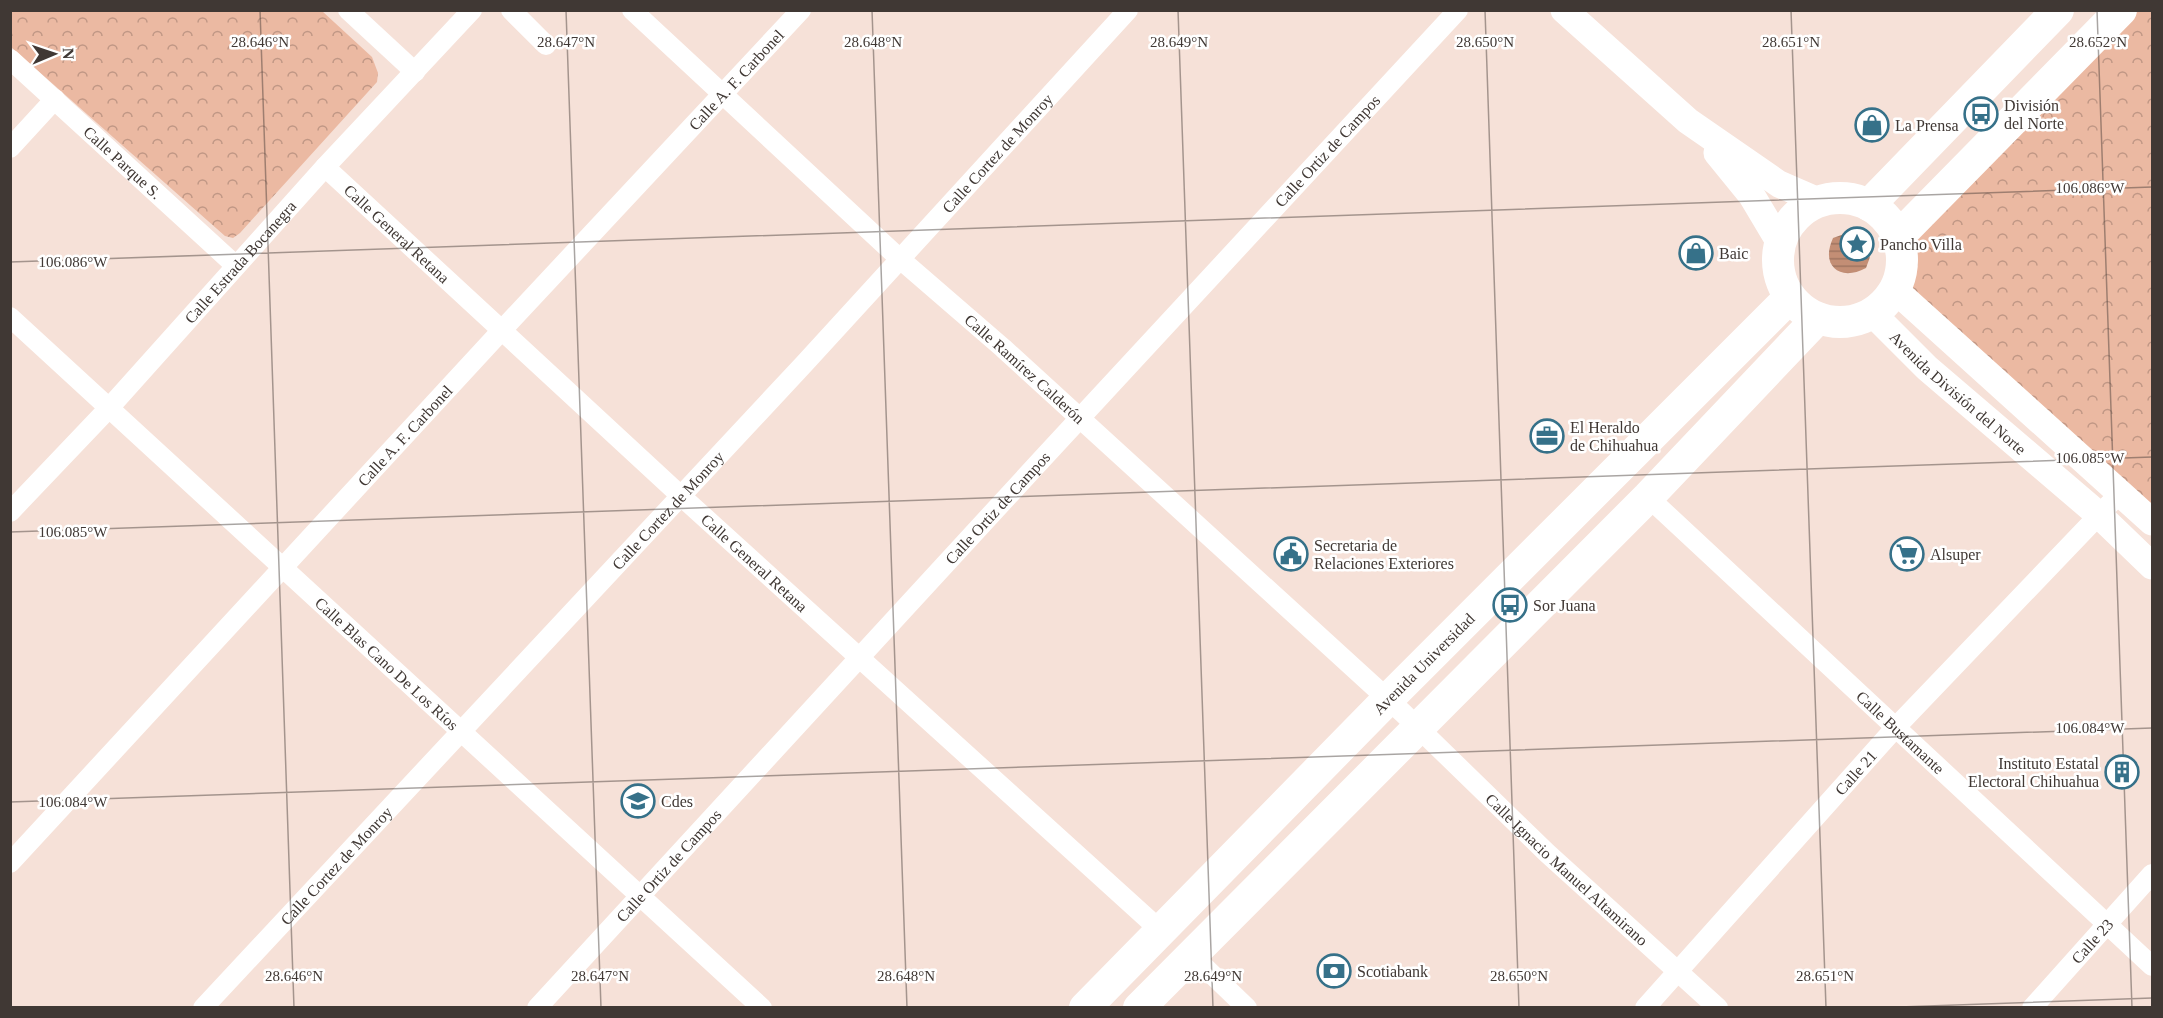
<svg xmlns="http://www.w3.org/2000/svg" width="2163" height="1018" font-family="'Times New Roman',serif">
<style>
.park{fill:url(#park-crowns)}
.water{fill:url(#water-rules)}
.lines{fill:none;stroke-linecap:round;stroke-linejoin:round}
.street{stroke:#fff;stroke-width:20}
.secondary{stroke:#fff;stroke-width:27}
.primary{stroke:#fff;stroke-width:32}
.ticks{fill:none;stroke:#403834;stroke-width:1.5;stroke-opacity:0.45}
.labels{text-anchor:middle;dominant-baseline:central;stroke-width:5;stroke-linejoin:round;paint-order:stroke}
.street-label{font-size:16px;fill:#403834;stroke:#fff}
.poi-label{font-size:16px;fill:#403834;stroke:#fff;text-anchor:start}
.ticks-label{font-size:15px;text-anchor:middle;fill:#403834;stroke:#fff;stroke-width:5;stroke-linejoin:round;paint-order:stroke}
</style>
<defs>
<pattern id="park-crowns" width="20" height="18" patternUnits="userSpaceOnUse" patternTransform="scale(1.5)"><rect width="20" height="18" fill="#ebb9a2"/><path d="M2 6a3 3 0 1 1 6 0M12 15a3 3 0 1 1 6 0" fill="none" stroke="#c09785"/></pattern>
<pattern id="water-rules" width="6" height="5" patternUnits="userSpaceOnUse" patternTransform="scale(1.5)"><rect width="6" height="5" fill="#c38e75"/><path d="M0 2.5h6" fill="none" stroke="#a07561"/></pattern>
</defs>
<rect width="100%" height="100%" fill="#f6e1d8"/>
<path class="park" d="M11,11H322L372,57L378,73L377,82L240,233L233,238L225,236L11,47Z
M2121,11H2152V522L1895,290C1902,271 1903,257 1898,237Z"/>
<path class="water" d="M1847,233L1870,257L1866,268C1840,282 1820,266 1833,238Z"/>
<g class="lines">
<g class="street">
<path d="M348,10L415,72"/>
<path d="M511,10L546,45"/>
<path id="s1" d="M632,10L900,259L1003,348L1403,713L1547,853L1718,1008"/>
<path id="s2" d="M10,59L235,265"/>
<path d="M10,148L55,99"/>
<path id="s3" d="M325,167L681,496L1160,930"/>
<path id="s4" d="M10,317L762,1008"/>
<path id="s5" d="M1648,497L2152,966"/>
<path id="s6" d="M10,512L109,408L325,167L472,10"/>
<path id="s7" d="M10,863L502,330L801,10"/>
<path d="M1192,955L1247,1008"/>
<path id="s8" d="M203,1008L804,364L1128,10"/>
<path id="s9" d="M537,1008C844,675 1149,341 1458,10"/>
<path id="s10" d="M1645,1008L1896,727L2121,492"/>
<path id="s11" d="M2032,1008L2152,874"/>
</g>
<g class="secondary">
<path d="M1564,10L1688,121L1779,184L1818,201"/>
<path d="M1717,153L1752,196L1780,243"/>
<path d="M1895,290L2152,522"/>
<path id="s12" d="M1873,314L1927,368L2099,515L2152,566"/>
</g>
<g class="primary">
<circle cx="1840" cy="260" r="62"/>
<path d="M1869,205L2058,10"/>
<path d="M1898,237L2121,10"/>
<path id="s13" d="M1085,1008L1388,699L1789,298"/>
<path d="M1139,1008L1648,497L1817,319"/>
</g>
</g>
<path class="ticks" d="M260,10L294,1008M566,10L601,1008M872,10L907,1008M1178,10L1213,1008M1485,10L1519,1008M1791,10L1826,1008M2097,10L2132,1008M10,262L2152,187M10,532L2152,457M10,802L2152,728M1871,1008L2152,998"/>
<defs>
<symbol id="bus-ring" viewBox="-11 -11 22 22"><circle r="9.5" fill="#fff" stroke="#367189" stroke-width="1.5"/><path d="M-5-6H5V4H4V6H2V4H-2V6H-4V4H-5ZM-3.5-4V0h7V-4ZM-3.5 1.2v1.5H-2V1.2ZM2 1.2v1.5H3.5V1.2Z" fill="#367189"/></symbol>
<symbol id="shop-ring" viewBox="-11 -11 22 22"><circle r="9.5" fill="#fff" stroke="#367189" stroke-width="1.5"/><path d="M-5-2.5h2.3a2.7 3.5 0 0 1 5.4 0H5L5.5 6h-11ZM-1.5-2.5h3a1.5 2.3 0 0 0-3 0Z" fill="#367189"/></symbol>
<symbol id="sight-ring" viewBox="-11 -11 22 22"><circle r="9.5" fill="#fff" stroke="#367189" stroke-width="1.5"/><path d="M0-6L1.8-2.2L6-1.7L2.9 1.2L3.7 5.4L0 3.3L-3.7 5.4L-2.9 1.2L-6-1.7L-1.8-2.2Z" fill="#367189"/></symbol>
<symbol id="office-ring" viewBox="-11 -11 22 22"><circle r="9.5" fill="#fff" stroke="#367189" stroke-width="1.5"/><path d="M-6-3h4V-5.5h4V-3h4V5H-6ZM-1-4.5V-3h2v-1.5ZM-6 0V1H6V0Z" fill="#367189"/></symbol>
<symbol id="civic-ring" viewBox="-11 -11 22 22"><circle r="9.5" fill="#fff" stroke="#367189" stroke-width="1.5"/><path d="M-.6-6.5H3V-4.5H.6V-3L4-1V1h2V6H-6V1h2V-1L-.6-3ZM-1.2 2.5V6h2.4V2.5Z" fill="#367189"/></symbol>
<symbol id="supermarket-ring" viewBox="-11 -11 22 22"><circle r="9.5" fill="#fff" stroke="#367189" stroke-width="1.5"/><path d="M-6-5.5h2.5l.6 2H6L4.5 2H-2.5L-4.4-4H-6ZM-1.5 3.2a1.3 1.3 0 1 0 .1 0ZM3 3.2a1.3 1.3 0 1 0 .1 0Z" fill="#367189"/></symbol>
<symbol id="building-ring" viewBox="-11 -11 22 22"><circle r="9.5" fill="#fff" stroke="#367189" stroke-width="1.5"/><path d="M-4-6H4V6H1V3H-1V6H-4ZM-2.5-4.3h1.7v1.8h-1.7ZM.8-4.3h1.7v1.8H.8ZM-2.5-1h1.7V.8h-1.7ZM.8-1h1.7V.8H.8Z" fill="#367189"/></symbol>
<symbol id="university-ring" viewBox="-11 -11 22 22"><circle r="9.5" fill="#fff" stroke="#367189" stroke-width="1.5"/><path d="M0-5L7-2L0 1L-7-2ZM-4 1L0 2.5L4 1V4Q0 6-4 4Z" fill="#367189"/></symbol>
<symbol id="bank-ring" viewBox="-11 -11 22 22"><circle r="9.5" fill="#fff" stroke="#367189" stroke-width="1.5"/><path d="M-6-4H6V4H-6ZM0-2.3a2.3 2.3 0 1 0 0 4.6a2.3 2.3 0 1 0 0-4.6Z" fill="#367189"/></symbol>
</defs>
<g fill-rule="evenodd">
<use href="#bus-ring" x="1962" y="95" width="38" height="38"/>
<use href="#shop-ring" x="1853" y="106" width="38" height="38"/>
<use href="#sight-ring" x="1838" y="225" width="38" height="38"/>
<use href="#shop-ring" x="1677" y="234" width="38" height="38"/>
<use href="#office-ring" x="1528" y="417" width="38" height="38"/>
<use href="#civic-ring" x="1272" y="535" width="38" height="38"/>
<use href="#supermarket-ring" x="1888" y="535" width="38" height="38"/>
<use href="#bus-ring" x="1491" y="586" width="38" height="38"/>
<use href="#building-ring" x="2103" y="753" width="38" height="38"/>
<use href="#university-ring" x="619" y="782" width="38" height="38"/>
<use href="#bank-ring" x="1315" y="952" width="38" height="38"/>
</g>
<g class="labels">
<g class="street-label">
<text stroke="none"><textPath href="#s7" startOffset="1068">Calle A. F. Carbonel</textPath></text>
<text stroke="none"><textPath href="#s9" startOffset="1166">Calle Ortiz de Campos</textPath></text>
<text stroke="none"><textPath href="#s8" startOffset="1167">Calle Cortez de Monroy</textPath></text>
<text stroke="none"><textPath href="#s2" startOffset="153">Calle Parque S.</textPath></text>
<text stroke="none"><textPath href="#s3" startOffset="98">Calle General Retana</textPath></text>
<text stroke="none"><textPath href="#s6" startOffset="340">Calle Estrada Bocanegra</textPath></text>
<text stroke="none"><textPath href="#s1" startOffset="532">Calle Ramírez Calderón</textPath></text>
<text stroke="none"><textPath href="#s12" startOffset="116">Avenida División del Norte</textPath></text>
<text stroke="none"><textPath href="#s7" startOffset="582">Calle A. F. Carbonel</textPath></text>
<text stroke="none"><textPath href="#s9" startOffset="680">Calle Ortiz de Campos</textPath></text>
<text stroke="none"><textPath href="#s8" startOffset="681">Calle Cortez de Monroy</textPath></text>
<text stroke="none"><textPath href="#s3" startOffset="584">Calle General Retana</textPath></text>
<text stroke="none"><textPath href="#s4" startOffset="512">Calle Blas Cano De Los Ríos</textPath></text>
<text stroke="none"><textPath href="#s13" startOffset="483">Avenida Universidad</textPath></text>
<text stroke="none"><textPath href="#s5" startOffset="345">Calle Bustamante</textPath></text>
<text stroke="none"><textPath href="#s10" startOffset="316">Calle 21</textPath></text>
<text stroke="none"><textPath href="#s8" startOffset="195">Calle Cortez de Monroy</textPath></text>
<text stroke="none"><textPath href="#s9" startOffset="194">Calle Ortiz de Campos</textPath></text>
<text stroke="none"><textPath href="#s1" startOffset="1270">Calle Ignacio Manuel Altamirano</textPath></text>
<text stroke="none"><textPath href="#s11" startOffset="90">Calle 23</textPath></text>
</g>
<g class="poi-label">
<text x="2004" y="105">División<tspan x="2004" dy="18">del Norte</tspan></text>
<text x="1895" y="125">La Prensa</text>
<text x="1880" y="244">Pancho Villa</text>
<text x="1719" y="253">Baic</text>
<text x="1570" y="427">El Heraldo<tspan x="1570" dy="18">de Chihuahua</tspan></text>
<text x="1314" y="545">Secretaria de<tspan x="1314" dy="18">Relaciones Exteriores</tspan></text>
<text x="1930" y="554">Alsuper</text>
<text x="1533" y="605">Sor Juana</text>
<text x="2099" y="763" text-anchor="end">Instituto Estatal<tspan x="2099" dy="18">Electoral Chihuahua</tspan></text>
<text x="661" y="801">Cdes</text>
<text x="1357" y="971">Scotiabank</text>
</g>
</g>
<g class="ticks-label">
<text x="260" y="47">28.646°N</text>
<text x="566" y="47">28.647°N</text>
<text x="873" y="47">28.648°N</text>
<text x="1179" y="47">28.649°N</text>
<text x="1485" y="47">28.650°N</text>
<text x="1791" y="47">28.651°N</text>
<text x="2098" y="47">28.652°N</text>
<text x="2090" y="193">106.086°W</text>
<text x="73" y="267">106.086°W</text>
<text x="2090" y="463">106.085°W</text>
<text x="73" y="537">106.085°W</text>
<text x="2090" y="733">106.084°W</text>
<text x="73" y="807">106.084°W</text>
<text x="294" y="981">28.646°N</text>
<text x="600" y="981">28.647°N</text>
<text x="906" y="981">28.648°N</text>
<text x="1213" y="981">28.649°N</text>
<text x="1519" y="981">28.650°N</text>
<text x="1825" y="981">28.651°N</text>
</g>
<rect width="2163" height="1018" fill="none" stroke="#403834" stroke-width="24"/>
<g transform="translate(54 54) rotate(88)" stroke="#ffffff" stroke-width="4.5" paint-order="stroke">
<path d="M0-4.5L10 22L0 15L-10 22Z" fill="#403834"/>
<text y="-9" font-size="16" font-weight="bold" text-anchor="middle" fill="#403834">N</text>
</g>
</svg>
